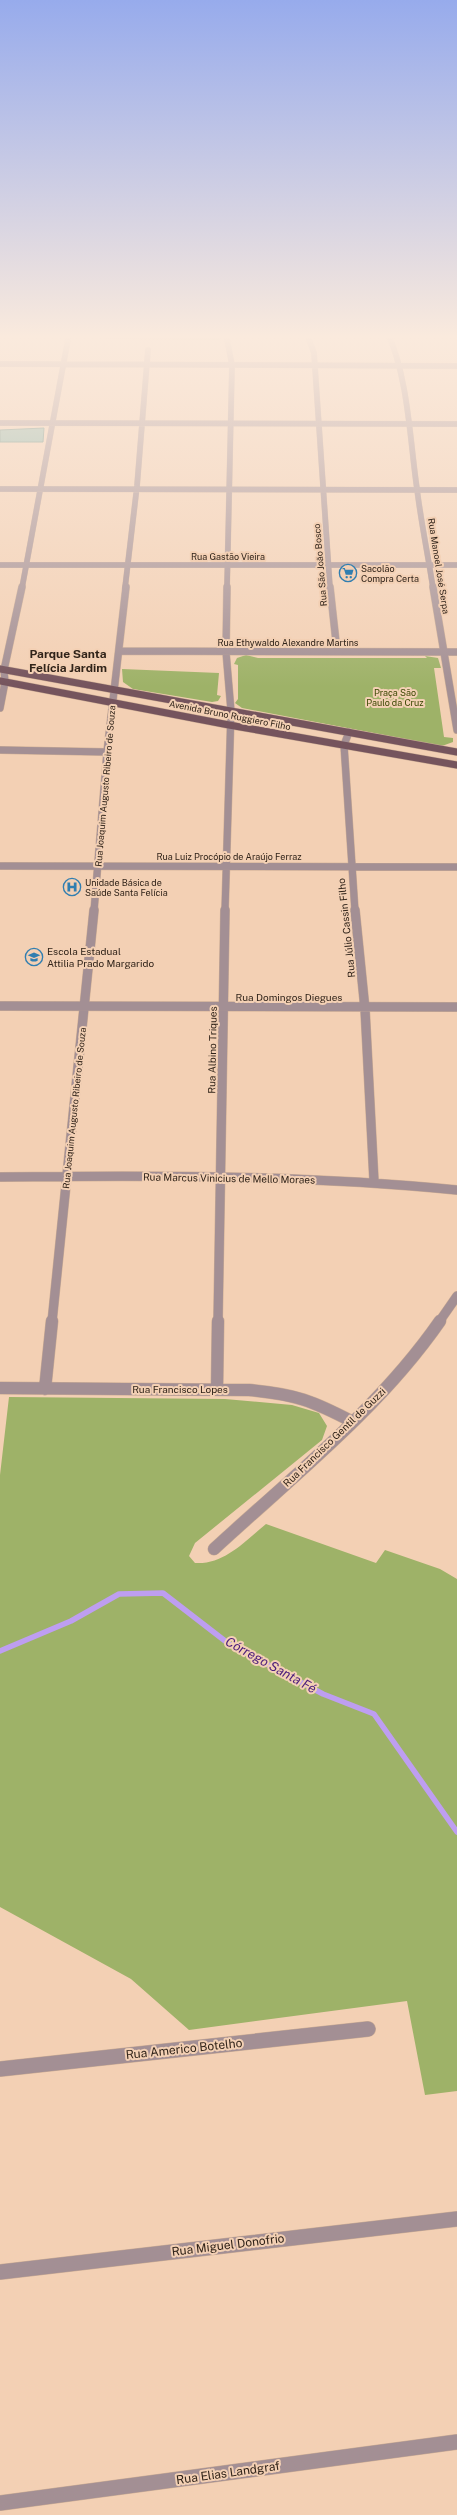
<svg xmlns="http://www.w3.org/2000/svg" width="457" height="2515" font-family="'Public Sans',sans-serif">
<style>
.green{fill:#9eb268}
.lines{fill:none;stroke-linecap:round;stroke-linejoin:round}
.stream{stroke:#be9ef1;stroke-width:5.5}
.building{fill:#81b2a8;stroke:#58887f}
.minor-far4-casing{stroke:#ccad95;stroke-width:6}
.minor-far3-casing{stroke:#ccad95;stroke-width:8}
.minor-far2-casing{stroke:#ccad95;stroke-width:10}
.minor-far1-casing{stroke:#ccad95;stroke-width:13}
.minor-casing{stroke:#ccad95;stroke-width:16}
.primary-casing{stroke:#ccad95;stroke-width:8}
.minor-far4{stroke:#a38f94;stroke-width:5.5}
.minor-far3{stroke:#a38f94;stroke-width:7}
.minor-far2{stroke:#a38f94;stroke-width:9}
.minor-far1{stroke:#a38f94;stroke-width:12}
.minor{stroke:#a38f94;stroke-width:15}
.primary{stroke:#75545d;stroke-width:7}
.labels{text-anchor:middle;dominant-baseline:central;stroke-width:4;stroke-linejoin:round;paint-order:stroke}
.far-street-label{font-size:9px;fill:#302319;stroke:#f3d0b4}
.far-poi-label{font-size:9px;fill:#302319;stroke:#f3d0b4;text-anchor:start}
.far-park-label{font-size:9px;fill:#394600;stroke:#f3d0b4}
.street-label{font-size:10px;fill:#302319;stroke:#f3d0b4}
.poi-label{font-size:10px;fill:#302319;stroke:#f3d0b4;text-anchor:start}
.far-district-label{font-size:12px;font-weight:bold;fill:#302319;stroke:#f3d0b4}
.near-street-label{font-size:12px;fill:#302319;stroke:#f3d0b4}
.near-water-label{font-size:13px;font-style:italic;fill:#4b1c7b;stroke:#f3d0b4}
</style>
<rect width="100%" height="100%" fill="#f3d0b4"/>
<path class="green" d="M107,334H219L220,340L106,339Z
M246,655L258,658H427L425,656L438,658L441,668H434L444,737L453,738V742L442,746L242,708L235,703L238,699V665L234,664L237,658Z
M122,669L219,673L217,695L221,696L218,701L212,702L133,689L123,682Z
M9,1397L225,1399L292,1405L319,1413L327,1426L322,1440L195,1543L189,1556L195,1563C224,1565 245,1541 266,1524L376,1563L385,1550L440,1569L457,1579V2091L425,2095L407,2001L189,2030L131,1979L0,1907V1475Z"/>
<g class="lines">
<path class="stream" d="M0,1651L71,1621L119,1594L163,1593L229,1644L323,1694L374,1714L457,1832"/>
</g>
<path class="building" d="M44,428L43,442H0V430Z"/>
<g class="lines">
<defs>
<path id="minor-far4" d="M226,334L232,365L227,588
M307,334L314,353L330,588
M388,334C408,377 410,441 417,489C421,522 428,555 433,588
M0,364L457,366
M0,423L457,424
M0,489L457,490
M0,565H457
M22,588L69,334
M125,588L137,486L148,350"/>
<path id="minor-far3" d="M330,587L337,651
M433,587L457,730
M119,651L457,652
M0,708L5,682L4,670L22,587
M349,732L344,745L355,911
M0,750L107,752
M0,866L457,867
M94,911L107,752L126,587
M225,911L231,711L226,652L227,587"/>
<path id="minor-far2" d="M355,910L365,1009L374,1181
M0,1006L457,1007
M0,1177C153,1175 305,1175 457,1190
M52,1322L94,910
M218,1322L225,910
M439,1322L457,1296"/>
<path id="minor-far1" d="M0,1388L249,1390C295,1394 313,1401 353,1422
M45,1389L52,1321
M217,1389L218,1321
M214,1549C292,1477 379,1409 440,1321"/>
<path id="minor" d="M0,2069L368,2029
M0,2272L457,2219
M0,2503L457,2442"/>
<path id="primary" d="M0,669L457,752
M0,681L229,725L457,765"/>
</defs>
<use href="#minor-far4" class="minor-far4-casing"/>
<use href="#minor-far3" class="minor-far3-casing"/>
<use href="#minor-far2" class="minor-far2-casing"/>
<use href="#minor-far1" class="minor-far1-casing"/>
<use href="#minor" class="minor-casing"/>
<use href="#primary" class="primary-casing"/>
<use href="#minor-far4" class="minor-far4"/>
<use href="#minor-far3" class="minor-far3"/>
<use href="#minor-far2" class="minor-far2"/>
<use href="#minor-far1" class="minor-far1"/>
<use href="#minor" class="minor"/>
<use href="#primary" class="primary"/>
</g>
<linearGradient id="sky" x2="0" y2="1"><stop stop-color="#97abec"/><stop offset="0.49" stop-color="#faeadd"/><stop offset="1" stop-color="#faeadd" stop-opacity="0"/></linearGradient>
<rect width="457" height="687" fill="url(#sky)"/>
<defs>
<symbol id="supermarket-ring" viewBox="-11 -11 22 22"><circle r="9.5" fill="#f3d0b4" stroke="#317eb0" stroke-width="1.5"/><path d="M-6-5.5h2.5l.6 2H6L4.5 2H-2.5L-4.4-4H-6ZM-1.5 3.2a1.3 1.3 0 1 0 .1 0ZM3 3.2a1.3 1.3 0 1 0 .1 0Z" fill="#317eb0"/></symbol>
<symbol id="hospital-ring" viewBox="-11 -11 22 22"><circle r="9.5" fill="#f3d0b4" stroke="#317eb0" stroke-width="1.5"/><path d="M-5-5h3v3.5h4V-5h3V5h-3V1.5h-4V5h-3Z" fill="#317eb0"/></symbol>
<symbol id="school-ring" viewBox="-11 -11 22 22"><circle r="9.5" fill="#f3d0b4" stroke="#317eb0" stroke-width="1.5"/><path d="M0-5L7-2L0 1L-7-2ZM-4 1L0 2.5L4 1V4Q0 6-4 4Z" fill="#317eb0"/></symbol>
</defs>
<g fill-rule="evenodd">
<use href="#supermarket-ring" x="338" y="563" width="20" height="20"/>
<use href="#hospital-ring" x="62" y="877" width="20" height="20"/>
<use href="#school-ring" x="24" y="947" width="20" height="20"/>
</g>
<g class="labels">
<g class="far-street-label">
<text x="228" y="556">Rua Gastão Vieira</text>
<text transform="translate(320 565) rotate(-95)">Rua São João Bosco</text>
<text transform="translate(439 566) rotate(81)">Rua Manoel José Serpa</text>
<text x="288" y="642">Rua Ethywaldo Alexandre Martins</text>
<text transform="translate(230 715) rotate(11)">Avenida Bruno Ruggiero Filho</text>
<text transform="translate(105 786) rotate(-85)">Rua Joaquim Augusto Ribeiro de Souza</text>
<text x="229" y="856">Rua Luiz Procópio de Araújo Ferraz</text>
<text transform="translate(74 1108) rotate(-84)">Rua Joaquim Augusto Ribeiro de Souza</text>
</g>
<g class="far-poi-label">
<text x="361" y="568">Sacolão<tspan x="361" dy="10">Compra Certa</tspan></text>
<text x="85" y="882">Unidade Básica de<tspan x="85" dy="10">Saúde Santa Felícia</tspan></text>
</g>
<g class="far-park-label">
<text x="395" y="692">Praça São<tspan x="395" dy="10">Paulo da Cruz</tspan></text>
</g>
<g class="street-label">
<text transform="translate(346 928) rotate(-96)">Rua Júlio Cassin Filho</text>
<text x="289" y="997">Rua Domingos Diegues</text>
<text transform="translate(212 1050) rotate(-89)">Rua Albino Triques</text>
<text transform="translate(229 1178) rotate(1)">Rua Marcus Vinicius de Mello Moraes</text>
<text x="180" y="1389">Rua Francisco Lopes</text>
<text transform="translate(334 1437) rotate(-44)">Rua Francisco Gentil de Guzzi</text>
</g>
<g class="poi-label">
<text x="47" y="951">Escola Estadual<tspan x="47" dy="12">Attilia Prado Margarido</tspan></text>
</g>
<g class="far-district-label">
<text x="68" y="654">Parque Santa<tspan x="68" dy="14">Felícia Jardim</tspan></text>
</g>
<g class="near-street-label">
<text transform="translate(184 2049) rotate(-6)">Rua Americo Botelho</text>
<text transform="translate(228 2245) rotate(-7)">Rua Miguel Donofrio</text>
<text transform="translate(228 2473) rotate(-8)">Rua Elias Landgraf</text>
</g>
<g class="near-water-label">
<text transform="translate(271 1665) rotate(29)">Córrego Santa Fé</text>
</g>
</g>
</svg>
